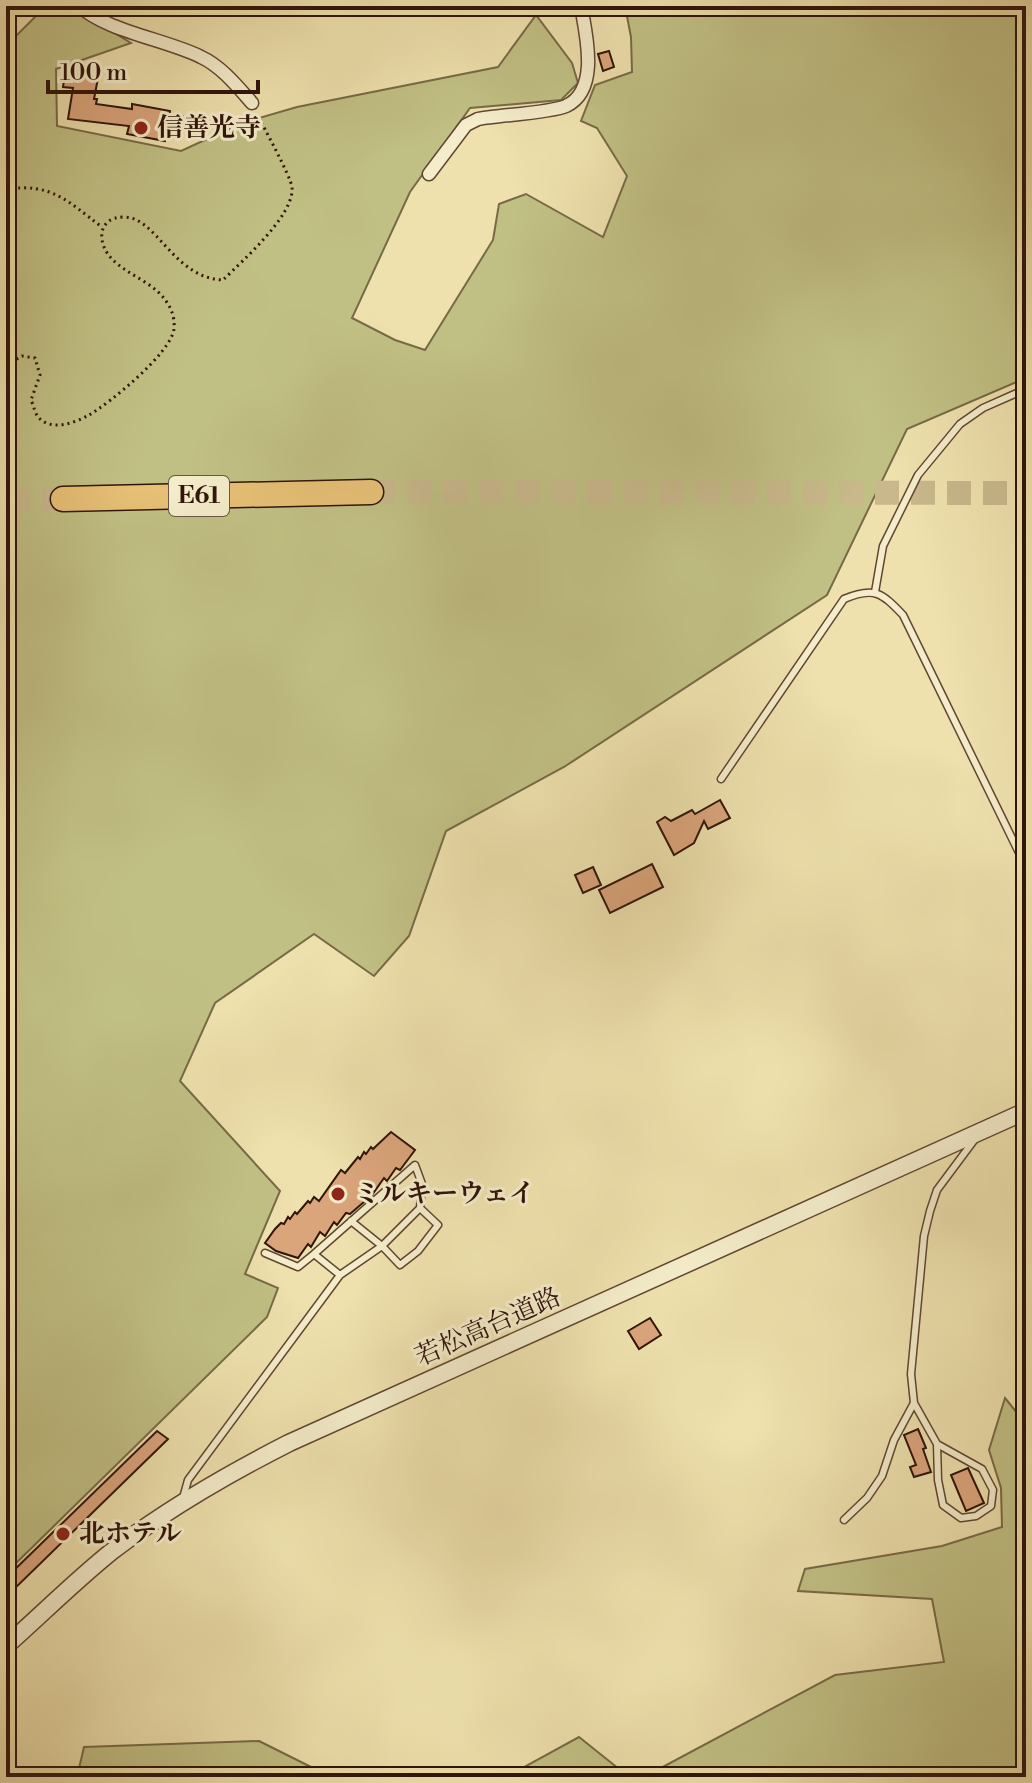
<svg xmlns="http://www.w3.org/2000/svg" width="1032" height="1783" font-family="'Libre Bodoni','Noto Serif JP',serif">
<style>
.green{fill:#c1c084;stroke:#786a47;stroke-width:2}
.building{fill:#dba57c;stroke:#30140a;stroke-width:2}
.lines{fill:none;stroke-linecap:round;stroke-linejoin:round}
.motorway-tunnel{stroke:#c8b88c;stroke-width:24;stroke-dasharray:24 12;stroke-linecap:butt}
.service-casing{stroke:#604733;stroke-width:9}
.minor-casing{stroke:#604733;stroke-width:15}
.tertiary-casing{stroke:#604733;stroke-width:19}
.motorway-casing{stroke:#30140a;stroke-width:27}
.path{stroke:#30140a;stroke-width:3;stroke-dasharray:2 4;stroke-linecap:butt}
.service{stroke:#f4ecca;stroke-width:6}
.minor{stroke:#f4ecca;stroke-width:12}
.tertiary{stroke:#f4ecca;stroke-width:16}
.motorway{stroke:#e7c076;stroke-width:24}
.poi-dot{fill:#8f2418;stroke:#f4ecca;stroke-width:3}
.labels{text-anchor:middle;dominant-baseline:central;stroke-width:6;stroke-linejoin:round;paint-order:stroke}
.shield{fill:#f4ecca;stroke:#6b5544;stroke-width:2}
.shield-label{font-size:24px;font-weight:bold;fill:#30140a}
.poi-label{font-size:26px;font-weight:bold;fill:#30140a;stroke:#f4ecca;text-anchor:start}
.street-label{font-size:26px;fill:#30140a;stroke:#f4ecca}
</style>
<rect width="100%" height="100%" fill="#eee1ad"/>
<filter id="stains"><feTurbulence type="fractalNoise" baseFrequency=".0025" numOctaves="4"/><feColorMatrix values="0 0 0 0 .2 0 0 0 0 .09 0 0 0 0 .02 0 0 0 .5 -.17"/></filter>
<radialGradient id="worn" r=".72"><stop offset=".6" stop-color="#630" stop-opacity="0"/><stop offset="1" stop-color="#630" stop-opacity=".3"/></radialGradient>
<path class="green" d="M46,6H69L131,43L56,69L57,126L181,151L242,123L297,107L498,67L536,15L572,63L578,83L561,100L470,108L410,192L352,318L395,340L425,350L493,240L499,204L526,194L603,237L627,176L597,128L581,121L595,85L632,72L631,37L625,6H1026V378L907,429L827,595L564,767L446,831L409,936L374,976L314,934L215,1003L180,1081L280,1191L245,1274L278,1288L267,1317L6,1573V36L14,38Z
M1005,1398L1026,1424V1777H644L835,1675L944,1662L932,1599L798,1591L805,1569L942,1546L1002,1527L1001,1488L989,1450Z
M579,1737L629,1777H506Z
M259,1741L331,1777H77L84,1747Z"/>
<path class="building" d="M609,51L614,67L603,71L598,54Z
M65,73L98,78L94,99H97L96,104L132,109V104L170,111L169,117L192,116V127L167,128L165,141L127,134L129,126L68,119L73,88L63,87Z
M720,800L730,818L708,829L704,821L694,843L674,855L657,822L665,817L671,821L692,810L695,814Z
M652,864L663,887L610,913L599,890Z
M593,867L601,885L583,893L575,875Z
M391,1132L415,1150L400,1170L396,1168L387,1181L384,1178L372,1195L350,1214L346,1213L337,1225L334,1222L325,1236L320,1232L311,1247L308,1244L298,1258L276,1251L265,1243L275,1229L281,1223L284,1224L288,1217L290,1219L295,1212L297,1214L308,1201L310,1203L314,1197L319,1201L341,1170L345,1173L358,1157L360,1159L364,1152L366,1154L371,1147L373,1149Z
M650,1318L661,1335L639,1349L628,1331Z
M918,1429L926,1448L923,1449L931,1472L914,1477L910,1467L916,1465L904,1435Z
M157,1431L168,1439L6,1597V1578Z
M968,1468L984,1503L966,1511L951,1475Z"/>
<g class="lines">
<path class="motorway-tunnel" d="M371,492L1026,493
M6,499H63"/>
<defs>
<path id="service" d="M875,592L883,546L918,475L960,424L983,408L1026,389
M721,779L844,599C874,586 882,593 903,615L1026,867
M351,1221L382,1246L400,1265L418,1251L438,1225L420,1208
M265,1253L298,1267L314,1254
M937,1444L938,1480L943,1505L961,1518L976,1516L991,1506L993,1490L982,1469L937,1444L914,1403L911,1374L924,1236L930,1211L937,1190L975,1139
M183,1498L188,1480L340,1275L382,1246L420,1208L422,1184L415,1165L314,1254L340,1275
M844,1520L867,1498L882,1476L894,1440L914,1403"/>
<path id="minor" d="M80,6C105,31 168,40 201,57C221,66 238,87 252,103
M429,174L466,125L478,119C499,115 550,113 566,106C600,90 586,35 581,6"/>
<path id="tertiary" d="M6,1646C41,1615 75,1581 111,1552C167,1509 226,1475 289,1443L1026,1111"/>
<path id="motorway" d="M63,499L371,492"/>
</defs>
<use href="#service" class="service-casing"/>
<use href="#minor" class="minor-casing"/>
<use href="#tertiary" class="tertiary-casing"/>
<use href="#motorway" class="motorway-casing"/>
<path class="path" d="M6,189C53,183 67,201 102,227
M6,365L22,356L35,358L40,375L31,400C33,404 35,413 38,417C52,432 74,423 89,415C110,403 171,353 174,329C175,319 172,309 166,301C154,283 128,275 113,260C97,245 96,217 124,217C157,217 173,278 223,280C242,261 295,215 292,187C290,175 264,128 257,114"/>
<use href="#service" class="service"/>
<use href="#minor" class="minor"/>
<use href="#tertiary" class="tertiary"/>
<use href="#motorway" class="motorway"/>
</g>
<g class="poi-dot">
<circle cx="141" cy="128" r="8"/>
<circle cx="338" cy="1194" r="8"/>
<circle cx="63" cy="1534" r="8"/>
</g>
<g class="labels">
<rect class="shield" x="169" y="476" width="60" height="40" rx="6"/>
<g class="shield-label">
<text x="199" y="496">E61</text>
</g>
<g class="poi-label">
<text x="157" y="128">信善光寺</text>
<text x="354" y="1194">ミルキーウェイ</text>
<text x="79" y="1534">北ホテル</text>
</g>
<g class="street-label">
<text transform="translate(488 1327) rotate(-24)">若松高台道路</text>
</g>
</g>
<rect width="1032" height="1783" fill="none" stroke="#eee1ad" stroke-width="32"/>
<rect x="8" y="8" width="1016" height="1767" fill="none" stroke="#30140a" stroke-width="4"/>
<rect x="16" y="16" width="1000" height="1751" fill="none" stroke="#30140a" stroke-width="2"/>
<path d="M48 80v12h210v-12" fill="none" stroke="#30140a" stroke-width="4"/>
<text x="60" y="80" font-size="24" fill="#30140a" stroke="#f4ecca" stroke-width="6" paint-order="stroke">100 m</text>
<rect width="100%" height="100%" filter="url(#stains)"/>
<rect width="100%" height="100%" fill="url(#worn)"/>
</svg>
